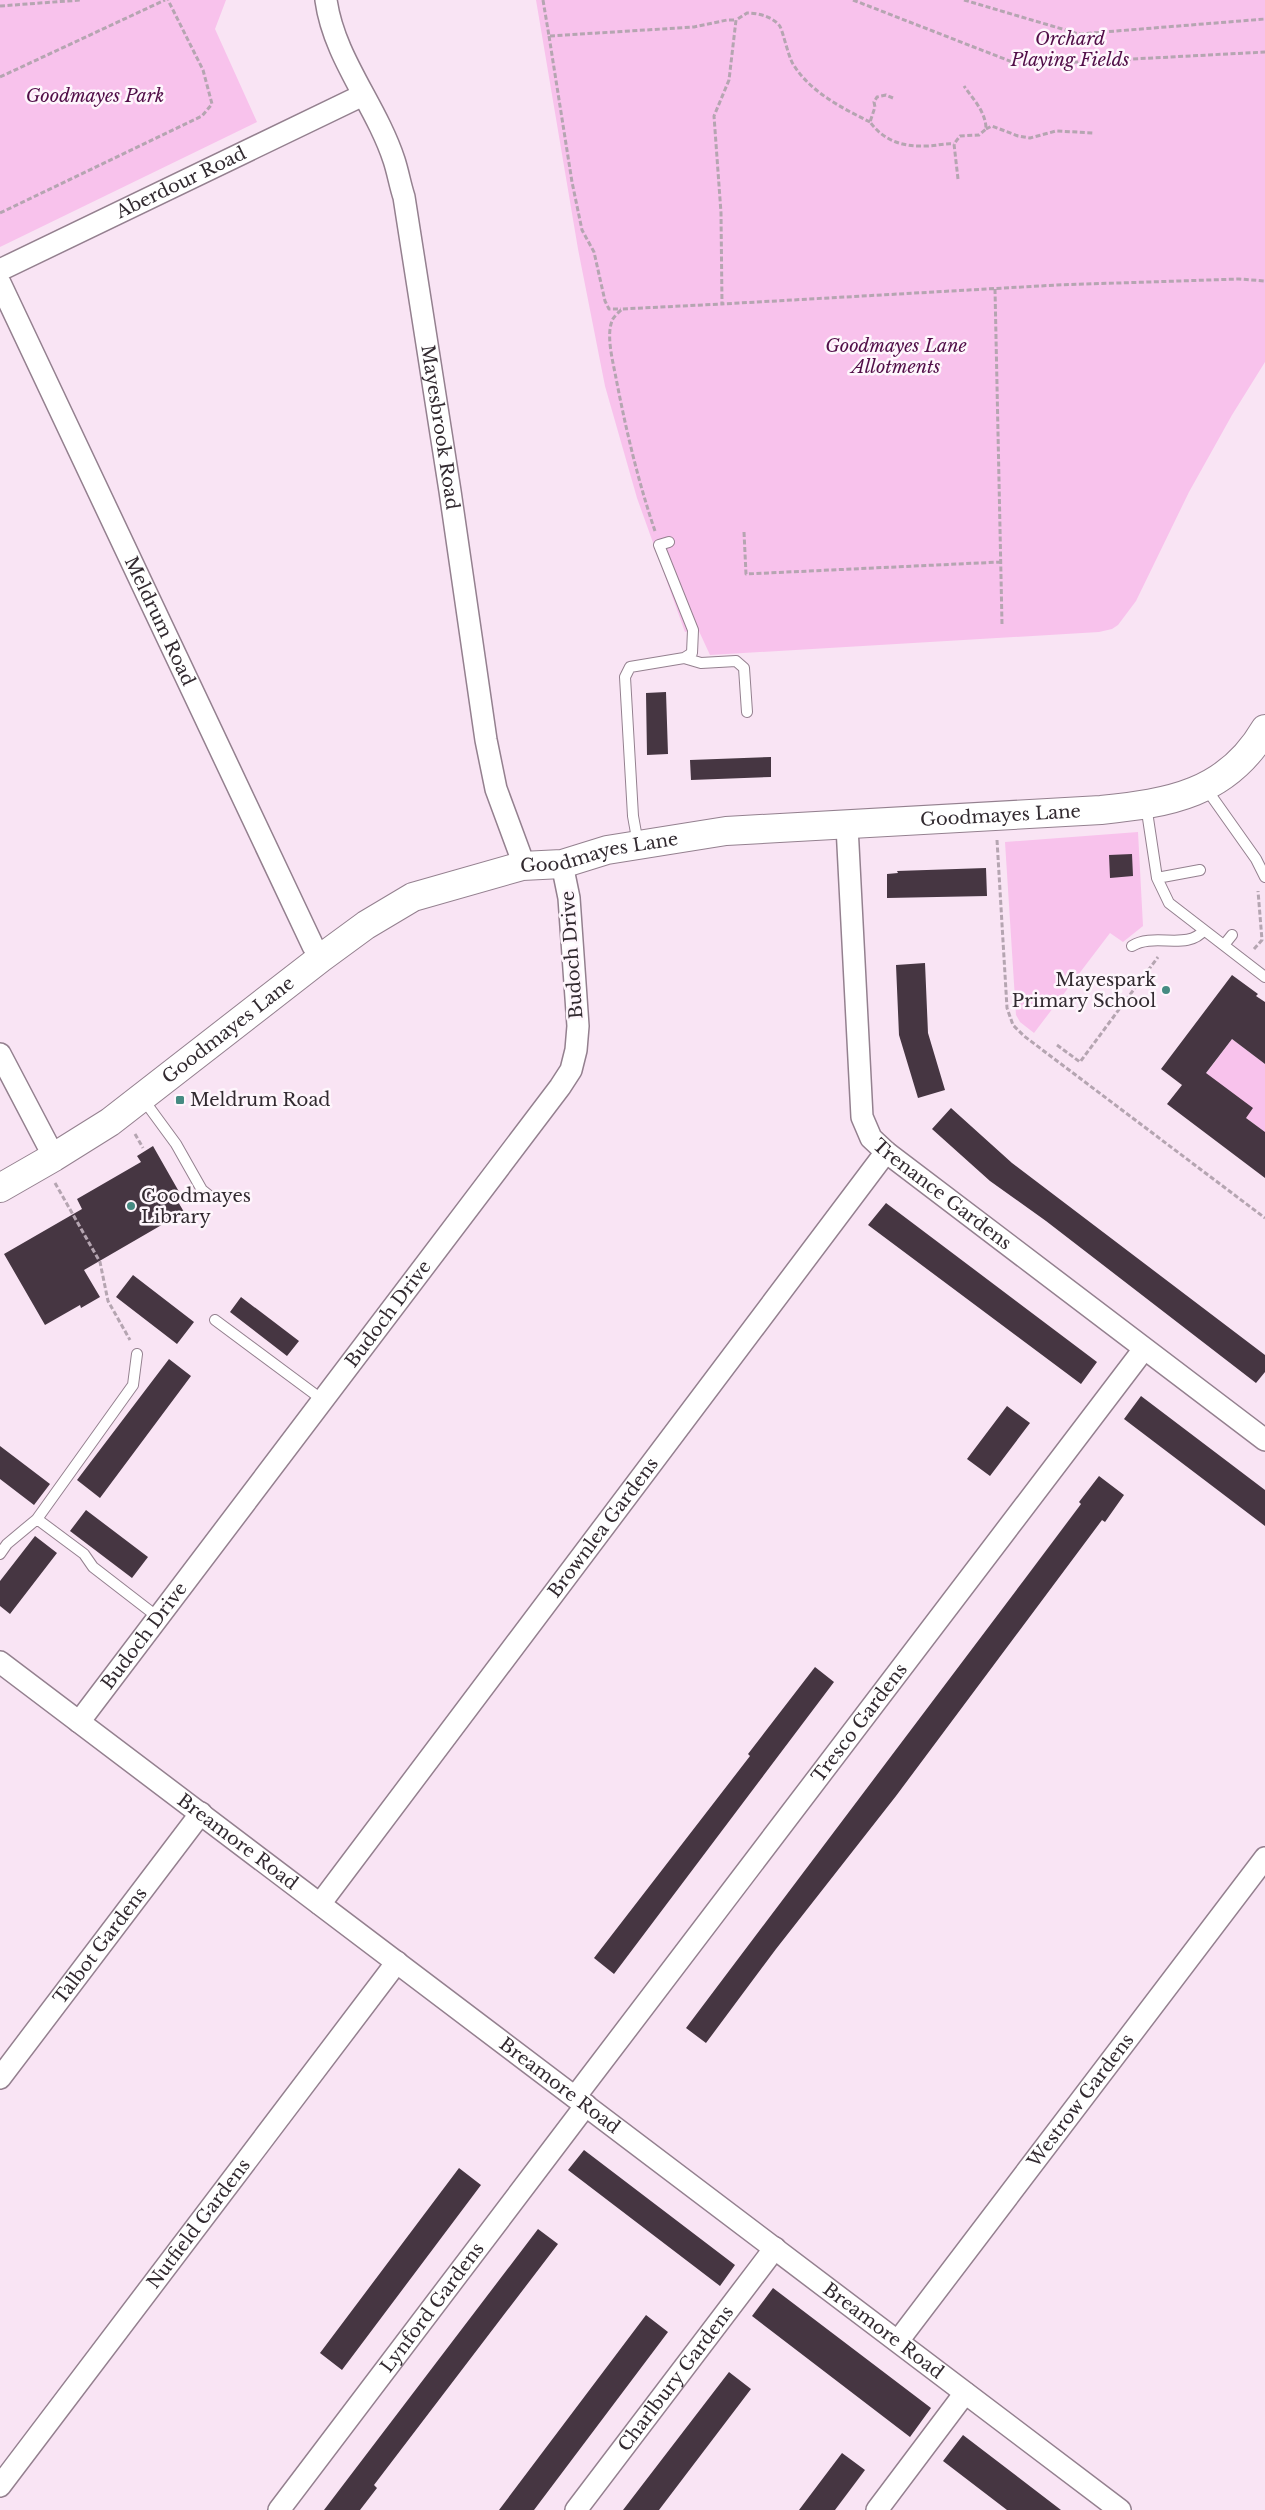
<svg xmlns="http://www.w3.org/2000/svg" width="1265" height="2510" font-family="'Libre Baskerville',serif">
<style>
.green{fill:#f8c2ec}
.building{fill:#463642}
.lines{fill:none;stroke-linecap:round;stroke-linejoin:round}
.service-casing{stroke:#94808f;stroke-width:12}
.minor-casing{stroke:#94808f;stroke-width:24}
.secondary-casing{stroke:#94808f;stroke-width:30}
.path{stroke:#b5a5b1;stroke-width:3;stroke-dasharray:5 2.5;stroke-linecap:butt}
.service{stroke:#fff;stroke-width:10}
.minor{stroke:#fff;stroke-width:21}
.secondary{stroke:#fff;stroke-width:28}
.poi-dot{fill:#458b82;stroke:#fef6fc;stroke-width:2}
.labels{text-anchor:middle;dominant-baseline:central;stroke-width:5;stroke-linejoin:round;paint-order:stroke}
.park-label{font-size:18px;font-style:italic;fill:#510e48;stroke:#fef6fc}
.street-label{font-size:18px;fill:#322a30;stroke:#fef6fc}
.poi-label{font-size:18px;fill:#322a30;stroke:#fef6fc;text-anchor:start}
</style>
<rect width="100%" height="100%" fill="#f9e4f4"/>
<path class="green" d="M0,0H226L215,29L257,122L0,247Z
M536,0H1265V362L1232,415L1189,492L1136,601L1118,625L1112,629L1099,632L710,655L698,629L685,632L637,498L605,386L578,249Z
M1138,832L1143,926L1123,942L1110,933L1034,1033L1020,1022L1016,1015L1005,842Z
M1232,1039L1265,1064V1132L1199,1083Z"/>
<path class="building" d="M666,692L668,754L647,755L646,693Z
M771,757V777L691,780L690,760Z
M1132,854L1133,876L1110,878L1109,855Z
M986,868L987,896L887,898V874L898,873L897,871Z
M925,963L928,1033L945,1090L918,1098L899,1035L896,965Z
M1232,975L1258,994L1256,996L1265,1002V1064L1232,1039L1206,1073L1253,1108L1246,1118L1265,1132V1178L1167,1104L1182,1085L1161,1069Z
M951,1108L1012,1163L1265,1355V1372L1256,1383L1046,1221L990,1181L932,1129Z
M153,1146L182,1197L177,1200L184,1212L84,1270L100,1297L81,1308L80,1305L45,1325L4,1254L82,1209L77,1199L141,1162L137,1156Z
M886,1203L1097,1362L1081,1384L868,1225Z
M133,1275L194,1322L177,1344L116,1297Z
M241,1297L299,1341L287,1356L230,1312Z
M169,1359L191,1376L100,1498L77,1480Z
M1141,1396L1265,1490V1526L1124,1419Z
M1007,1406L1030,1423L990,1476L967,1459Z
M0,1446L50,1484L34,1505L0,1479Z
M1099,1476L1124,1495L1105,1522L1102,1520L896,1796L776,1949L706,2043L686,2028L1024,1580L1081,1504L1079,1502Z
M86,1510L148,1557L132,1578L70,1531Z
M35,1536L57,1553L10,1614L0,1606V1581Z
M815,1667L834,1682L614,1974L594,1958L750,1756L748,1754Z
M584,2150L735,2265L720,2286L568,2170Z
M459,2168L481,2185L342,2370L320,2353Z
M538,2229L558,2244L374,2485L377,2488L360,2510H324Z
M773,2288L931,2408L910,2437L752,2316Z
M646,2315L668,2332L534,2510H499Z
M729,2372L751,2389L659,2510H623Z
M963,2435L1061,2510H1007L943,2461Z
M842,2453L865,2470L835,2510H799Z"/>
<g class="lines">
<defs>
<path id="service" d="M684,658L701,663L736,661L744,668L747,712
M1205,787L1256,859L1265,877
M1146,805L1157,878L1169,903L1265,977
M638,844L633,816L625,677L630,667L684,658L692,653L693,630L659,545L669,542
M1157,878L1200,870
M1224,945L1232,935
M1132,946C1154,932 1188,951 1204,930
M143,1099L176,1144L202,1190L212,1198
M215,1320L324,1401
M37,1519L84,1554L93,1567L159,1618
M0,1554L7,1544L37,1519L133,1385L137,1354"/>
<g id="minor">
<path id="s1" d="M326,0C334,58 376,105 394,160C398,172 400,185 404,197L450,491L486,740L496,789L520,854L522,866"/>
<path id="s2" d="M0,270L363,95"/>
<path id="s3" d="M0,283L313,946L321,958"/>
<path id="s4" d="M847,826L862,1117L871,1138L886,1152L1265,1440"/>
<path d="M0,1054L54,1157"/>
<path id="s5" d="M0,1662L1120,2510"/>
<path id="s6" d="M79,1722L560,1087L571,1070L576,1050L578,1026L569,898L562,864"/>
<path id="s7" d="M320,1904L886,1152"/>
<path id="s8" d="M0,2078L201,1813"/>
<path id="s9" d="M575,2097L1144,1349"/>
<path id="s10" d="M898,2341L1265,1858"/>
<path id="s11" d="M0,2486L397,1962"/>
<path id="s12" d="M279,2510L586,2105"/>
<path id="s13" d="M576,2510L775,2248"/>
<path d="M877,2510L965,2393"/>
</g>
<g id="secondary">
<path id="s14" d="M0,1188L54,1157L110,1122L321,958L366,925L413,897L522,866L562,864L607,850L726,831L1101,810C1169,803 1227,794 1265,729"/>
</g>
</defs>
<use href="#service" class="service-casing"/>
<use href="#minor" class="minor-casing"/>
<use href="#secondary" class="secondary-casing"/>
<path class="path" d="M543,0L549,36L694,27L727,20H736
M853,0L1020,65L1265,52
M964,0L1079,34L1265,19
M0,6L81,0
M549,36L572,182L582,230L594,252L605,301L609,309H621
M0,77L165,0
M893,98L886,95L877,97L874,102L875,107L870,122C884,141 903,147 926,146C936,146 944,143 954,144
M870,122C842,108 810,92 793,64C788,56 782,27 779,25C771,16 758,13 747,13L736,20L729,80L714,116L721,213L722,304L1057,285L1239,279L1265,281
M986,129L992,126L1018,136L1030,138L1056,131L1094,133
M958,179L954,144L960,136L979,135L986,129C986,112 973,99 964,86
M0,213L202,116L212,104L203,70L168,0
M995,289L1002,624
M655,531C638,481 626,430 616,378C613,362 606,336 612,321C613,317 619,312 622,309L722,304
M744,532L746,574L1000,562
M997,840L1007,1008L1013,1025L1024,1036L1265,1218
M1254,949L1262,940L1258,891
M1057,1045L1080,1062L1158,957
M135,1134L143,1148
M55,1183L100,1262L108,1301L130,1340"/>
<use href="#service" class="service"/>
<use href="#minor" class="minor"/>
<use href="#secondary" class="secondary"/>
</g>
<g class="poi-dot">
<circle cx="1166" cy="990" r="5"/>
<rect x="175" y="1095" width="10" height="10" rx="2.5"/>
<circle cx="131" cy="1206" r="5"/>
</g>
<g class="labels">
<g class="park-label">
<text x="1070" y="39">Orchard<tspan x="1070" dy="21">Playing Fields</tspan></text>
<text x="95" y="96">Goodmayes Park</text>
<text x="896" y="346">Goodmayes Lane<tspan x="896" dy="21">Allotments</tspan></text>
</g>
<g class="street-label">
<text stroke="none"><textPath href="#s2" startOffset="201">Aberdour Road</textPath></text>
<text stroke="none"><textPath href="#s1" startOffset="446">Mayesbrook Road</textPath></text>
<text stroke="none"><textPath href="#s3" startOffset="374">Meldrum Road</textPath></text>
<text stroke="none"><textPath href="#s14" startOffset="1102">Goodmayes Lane</textPath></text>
<text stroke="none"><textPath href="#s14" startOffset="698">Goodmayes Lane</textPath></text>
<text transform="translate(572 955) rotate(-94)">Budoch Drive</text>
<text stroke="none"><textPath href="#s14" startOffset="278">Goodmayes Lane</textPath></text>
<text stroke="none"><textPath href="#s4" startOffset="405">Trenance Gardens</textPath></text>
<text stroke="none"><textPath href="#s6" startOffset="512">Budoch Drive</textPath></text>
<text stroke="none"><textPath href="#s7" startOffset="471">Brownlea Gardens</textPath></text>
<text stroke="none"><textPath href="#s6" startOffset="108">Budoch Drive</textPath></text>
<text stroke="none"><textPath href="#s9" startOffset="470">Tresco Gardens</textPath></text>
<text stroke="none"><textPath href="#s5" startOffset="298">Breamore Road</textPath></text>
<text stroke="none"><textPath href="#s8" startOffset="166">Talbot Gardens</textPath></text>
<text stroke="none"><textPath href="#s5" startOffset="702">Breamore Road</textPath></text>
<text stroke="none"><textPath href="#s10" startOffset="302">Westrow Gardens</textPath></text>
<text stroke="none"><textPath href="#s11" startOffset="329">Nutfield Gardens</textPath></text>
<text stroke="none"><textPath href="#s12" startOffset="254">Lynford Gardens</textPath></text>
<text stroke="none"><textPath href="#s5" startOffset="1108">Breamore Road</textPath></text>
<text stroke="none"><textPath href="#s13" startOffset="165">Charlbury Gardens</textPath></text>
</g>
<g class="poi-label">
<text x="1156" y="980" text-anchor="end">Mayespark<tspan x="1156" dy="21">Primary School</tspan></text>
<text x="190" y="1100">Meldrum Road</text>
<text x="141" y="1196">Goodmayes<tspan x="141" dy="21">Library</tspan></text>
</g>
</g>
</svg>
